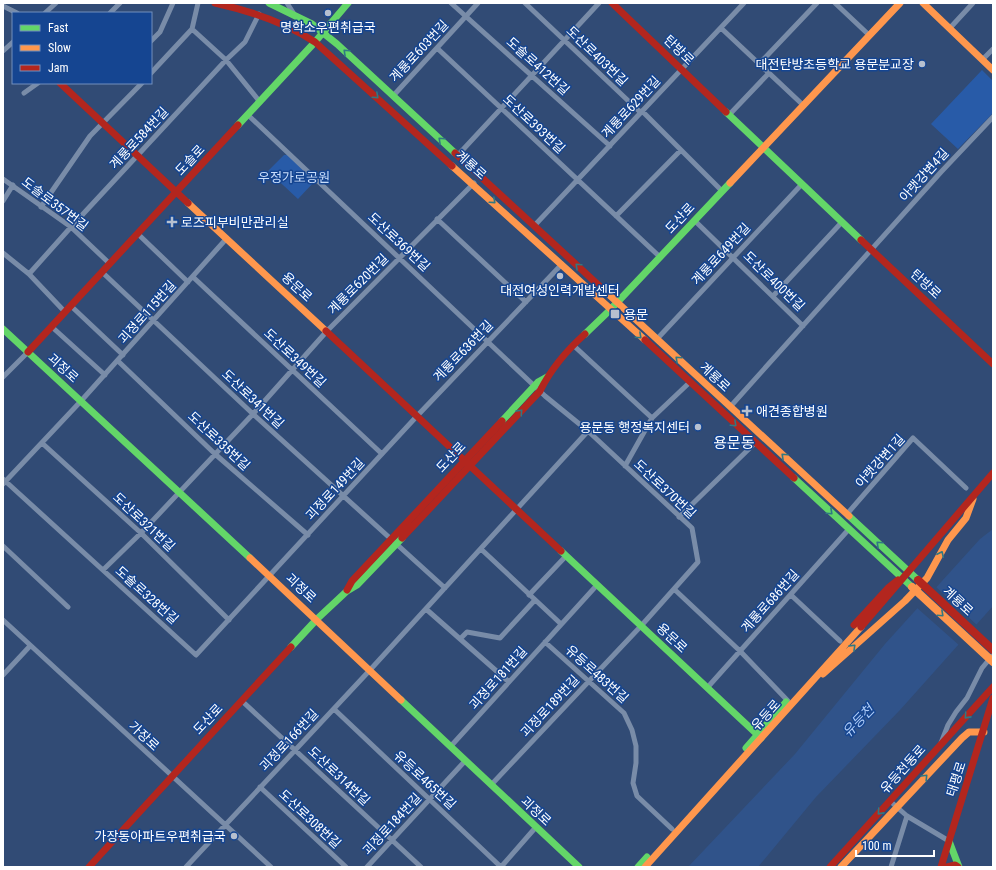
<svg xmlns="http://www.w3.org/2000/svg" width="996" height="870" font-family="'Roboto Condensed','Noto Sans KR',sans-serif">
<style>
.green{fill:#285ba8}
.water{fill:#30538a}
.pier{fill:#314b75}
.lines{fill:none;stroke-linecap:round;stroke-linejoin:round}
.street{stroke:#798ca8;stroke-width:5}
.fast{stroke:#63d668;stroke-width:7}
.slow{stroke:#ff974d;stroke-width:7}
.jam{stroke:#b3261e;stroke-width:7}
.slow-bridge{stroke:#ff974d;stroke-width:8}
.jam-bridge{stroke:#b3261e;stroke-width:8}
.oneway{stroke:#307883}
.poi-dot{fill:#b7c0cf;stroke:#154591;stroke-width:1.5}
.labels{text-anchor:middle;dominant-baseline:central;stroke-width:3;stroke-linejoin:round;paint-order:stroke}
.poi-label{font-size:13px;fill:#fff;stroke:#154591;text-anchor:end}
.street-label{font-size:13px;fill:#fff;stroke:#154591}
.park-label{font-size:13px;fill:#c9defc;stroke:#154591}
.water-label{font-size:14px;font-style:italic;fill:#aeccf8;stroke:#154591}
.quarter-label{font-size:15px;fill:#fff;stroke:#154591}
</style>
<rect width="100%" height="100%" fill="#314b75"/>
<path class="green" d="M982,70L993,81V113L958,149L931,124Z
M284,155H291L313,176L314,182L298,199L268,171Z"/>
<path class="water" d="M993,529V606L900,710L816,797L758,867H688L795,754L885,644L980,539Z"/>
<path class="pier" d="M935,586L978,626L960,646L916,607Z"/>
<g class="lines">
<path class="street" d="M287,3L294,14
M451,3L610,146
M525,3L639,111L643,112L722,191
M835,3L869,35
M3,6L17,13
M45,13L56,3
M110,13L120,3
M721,28L803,105
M950,28L973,3
M192,29L226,60L260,102
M151,41L160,32L173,3
M437,48L660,257
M3,51L13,42
M982,60L993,49
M759,64L817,3
M151,73L192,29L198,3
M24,93L38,83
M393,96L478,3
M248,115L545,396L588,431L692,528L698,562L641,626L491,785
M729,115L769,73
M458,155L599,3
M3,179L71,227L110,264
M3,201L13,185
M41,207L90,136L142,83
M616,216L681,150
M437,219L526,302
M694,220L803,326
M534,226L744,3
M138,234L188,282
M3,253L29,274L65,312
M102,272L253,414L445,588
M29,274L71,227L226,60L245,42L259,14
M193,277L382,454
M774,295L842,222
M71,306L123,355
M52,327L105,375
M657,339L802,184
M573,345L652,418
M118,361L215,454L308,535
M3,377L28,352
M730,407L941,172L993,117
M42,443L141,533L229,620
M625,466L652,418L689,383
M3,479L196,655L417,416L562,264
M3,484L81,401L227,238
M847,514L913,438L966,488
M679,517L755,443
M3,546L68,607
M481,549L561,624
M103,570L141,533L253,414L327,331L474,183
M674,589L740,651L788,701
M529,595L566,556
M791,595L840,641
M426,609L509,682
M3,620L271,867
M460,639L467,632L500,638L535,600
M545,642L624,713L632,730L636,746V763L633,783L637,796L672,829
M3,675L30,646
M707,688L849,529
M242,701L421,867
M334,709L501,867
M941,743L948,725L956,712L967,698L982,668L993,655
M451,746L597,585
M260,787L346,867
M890,801L907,816L949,841
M186,867L370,670L588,431
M367,867L465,761
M501,867L536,827
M891,867L907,816"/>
<path class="fast" d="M269,3L312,24L337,44L455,153
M726,112L861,240
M238,125L315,42L348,3
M3,329L250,558
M585,334L610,310L730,183
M502,421L538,382L547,377
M794,478L912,587
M849,516L918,580
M561,551L761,738
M291,647L317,619L347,591L357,585L402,538
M401,700L579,867
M746,748L786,702
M949,841L959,867
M638,867L647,857"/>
<path class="slow" d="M923,3L993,70
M452,166L645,340
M730,183L900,3
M188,203L326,331
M606,292L849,516
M250,558L401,700
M823,674L905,601L927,578L948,540L966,518L973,499
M645,867L861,627
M841,867L962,738L969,732H984"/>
<path class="jam" d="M215,3C251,11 284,22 315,42L452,166
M612,3L726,112
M60,83L188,203
M455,153L606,292
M861,240L993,364
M326,331L561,551
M645,340L794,478
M28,352L238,125
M402,538L540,391C551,369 567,350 585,334
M347,590L352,581L502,421
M854,625L888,588L898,580
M861,627L993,473
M89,867L291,647
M830,867L993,687
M941,867L993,698
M947,867L955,865L958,867"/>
<path class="slow-bridge" d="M912,587L993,662"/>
<path class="jam-bridge" d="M918,580L993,650"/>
</g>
<defs><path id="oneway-chevron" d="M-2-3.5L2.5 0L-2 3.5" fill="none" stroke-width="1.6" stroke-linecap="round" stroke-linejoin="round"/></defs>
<g class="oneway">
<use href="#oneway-chevron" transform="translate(346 52) rotate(-137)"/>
<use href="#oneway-chevron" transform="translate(376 96) rotate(42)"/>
<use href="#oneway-chevron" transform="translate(441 140) rotate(-137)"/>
<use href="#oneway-chevron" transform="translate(493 201) rotate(42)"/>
<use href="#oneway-chevron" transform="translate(578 266) rotate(-137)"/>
<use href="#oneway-chevron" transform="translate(639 336) rotate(43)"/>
<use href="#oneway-chevron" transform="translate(678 359) rotate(-137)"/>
<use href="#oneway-chevron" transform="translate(520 412) rotate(-47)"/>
<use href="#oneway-chevron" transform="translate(734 424) rotate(43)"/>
<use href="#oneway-chevron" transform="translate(784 456) rotate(-137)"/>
<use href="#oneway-chevron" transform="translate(830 512) rotate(43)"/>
<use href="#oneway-chevron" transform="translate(879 544) rotate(-137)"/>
<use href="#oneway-chevron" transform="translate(941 554) rotate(-65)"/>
<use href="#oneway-chevron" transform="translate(941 614) rotate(43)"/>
<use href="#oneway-chevron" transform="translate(853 647) rotate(-44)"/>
<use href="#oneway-chevron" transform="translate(967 716) rotate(132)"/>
<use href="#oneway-chevron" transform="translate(925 777) rotate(-46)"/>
<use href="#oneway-chevron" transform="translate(880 812) rotate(132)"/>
</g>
<g class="poi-dot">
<circle cx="328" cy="13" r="4"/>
<circle cx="922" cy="64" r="4"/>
<path d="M170 216h4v4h4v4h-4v4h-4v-4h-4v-4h4z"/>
<circle cx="560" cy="276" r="4"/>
<rect x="610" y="309" width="10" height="10" rx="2"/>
<path d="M745 405h4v4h4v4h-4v4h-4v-4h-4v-4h4z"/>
<circle cx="698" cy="427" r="4"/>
<circle cx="234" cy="836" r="4"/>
</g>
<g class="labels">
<g class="poi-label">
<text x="328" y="27" text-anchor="middle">명학소우편취급국</text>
<text x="914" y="64">대전탄방초등학교 용문분교장</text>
<text x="181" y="222" text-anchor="start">로즈피부비만관리실</text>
<text x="560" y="290" text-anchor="middle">대전여성인력개발센터</text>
<text x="624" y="314" text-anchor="start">용문</text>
<text x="756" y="411" text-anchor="start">애견종합병원</text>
<text x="690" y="427">용문동 행정복지센터</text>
<text x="226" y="836">가장동아파트우편취급국</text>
</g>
<g class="street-label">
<text transform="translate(679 50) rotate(44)">탄방로</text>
<text transform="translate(419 51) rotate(-47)">계룡로603번길</text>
<text transform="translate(597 56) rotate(44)">도산로403번길</text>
<text transform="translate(538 66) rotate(42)">도솔로412번길</text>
<text transform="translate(631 107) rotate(-47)">계룡로629번길</text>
<text transform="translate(534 124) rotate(43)">도산로393번길</text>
<text transform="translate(139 138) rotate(-47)">계룡로584번길</text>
<text transform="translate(190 160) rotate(-47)">도솔로</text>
<text transform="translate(471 165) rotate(42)">계룡로</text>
<text transform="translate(924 175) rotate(-48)">아랫강변4길</text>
<text transform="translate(55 204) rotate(37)">도솔로357번길</text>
<text transform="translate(680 218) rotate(-47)">도산로</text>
<text transform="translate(399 242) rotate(43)">도산로369번길</text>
<text transform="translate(721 254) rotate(-47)">계룡로649번길</text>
<text transform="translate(774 281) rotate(44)">도산로400번길</text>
<text transform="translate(358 284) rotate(-45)">계룡로620번길</text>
<text transform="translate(926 284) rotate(43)">탄방로</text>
<text transform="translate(297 287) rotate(43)">용문로</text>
<text transform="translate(147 312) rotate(-48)">괴정로115번길</text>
<text transform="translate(463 351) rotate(-46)">계룡로636번길</text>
<text transform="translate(295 358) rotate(43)">도산로349번길</text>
<text transform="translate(63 368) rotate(42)">괴정로</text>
<text transform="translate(715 377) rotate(43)">계룡로</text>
<text transform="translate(253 399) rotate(43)">도산로341번길</text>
<text transform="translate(219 441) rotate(43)">도산로335번길</text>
<text transform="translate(451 457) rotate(-47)">도산로</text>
<text transform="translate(880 461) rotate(-48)">아랫강변1길</text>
<text transform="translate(335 489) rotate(-47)">괴정로149번길</text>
<text transform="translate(665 489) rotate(43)">도산로370번길</text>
<text transform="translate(144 522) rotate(43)">도산로321번길</text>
<text transform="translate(301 588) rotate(43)">괴정로</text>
<text transform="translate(147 595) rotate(42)">도솔로328번길</text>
<text transform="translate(770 601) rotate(-48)">계룡로686번길</text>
<text transform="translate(958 601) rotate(43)">계룡로</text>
<text transform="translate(672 638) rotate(43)">용문로</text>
<text transform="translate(597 674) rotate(42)">유등로483번길</text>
<text transform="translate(498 678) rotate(-48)">괴정로181번길</text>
<text transform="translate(550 706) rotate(-47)">괴정로189번길</text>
<text transform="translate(766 715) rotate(-48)">유등로</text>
<text transform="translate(208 719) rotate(-47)">도산로</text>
<text transform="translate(144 736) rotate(43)">가장로</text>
<text transform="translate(289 740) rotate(-47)">괴정로166번길</text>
<text transform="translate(903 769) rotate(-48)">유등천동로</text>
<text transform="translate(339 776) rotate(43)">도산로314번길</text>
<text transform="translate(956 779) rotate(-72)">태평로</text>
<text transform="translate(425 780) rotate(43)">유등로465번길</text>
<text transform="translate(536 811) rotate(43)">괴정로</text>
<text transform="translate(310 819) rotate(43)">도산로308번길</text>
<text transform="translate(392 824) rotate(-47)">괴정로184번길</text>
</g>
<g class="park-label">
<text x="294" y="177">우정가로공원</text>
</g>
<g class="water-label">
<text transform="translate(858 721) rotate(-46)">유등천</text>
</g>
<g class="quarter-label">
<text x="734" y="443">용문동</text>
</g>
</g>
<rect width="996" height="870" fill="none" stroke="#ffffff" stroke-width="8"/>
<rect x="12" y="12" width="140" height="72" fill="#154591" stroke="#738fbd"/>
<rect x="20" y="25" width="20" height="6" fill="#63d668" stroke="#738fbd"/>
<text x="48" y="32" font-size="12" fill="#ffffff">Fast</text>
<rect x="20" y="45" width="20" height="6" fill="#ff974d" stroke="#738fbd"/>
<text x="48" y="52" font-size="12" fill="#ffffff">Slow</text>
<rect x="20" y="65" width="20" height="6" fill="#b3261e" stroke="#738fbd"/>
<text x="48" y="72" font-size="12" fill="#ffffff">Jam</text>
<path d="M856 850v6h78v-6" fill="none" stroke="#ffffff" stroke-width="2"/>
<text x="862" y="850" font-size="12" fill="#ffffff" stroke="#154591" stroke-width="3" paint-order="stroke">100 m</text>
</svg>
